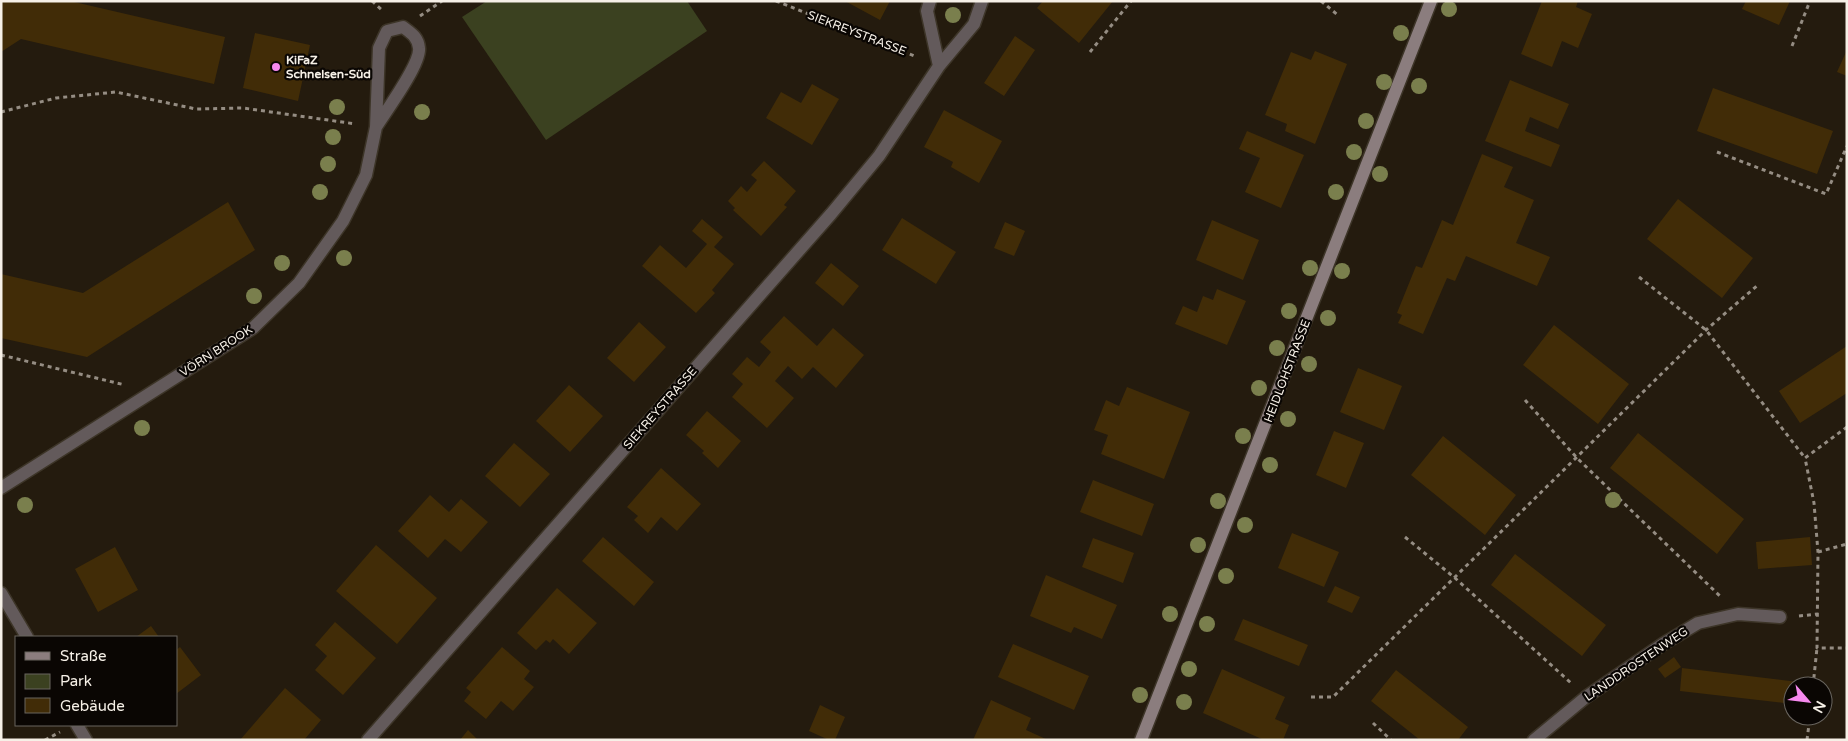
<svg xmlns="http://www.w3.org/2000/svg" width="1848" height="741" font-family="'Varela Round',sans-serif">
<style>
.green{fill:#3b4120}
.building{fill:#412c07}
.lines{fill:none;stroke-linecap:round;stroke-linejoin:round}
.street-casing{stroke:#3d3528;stroke-width:15}
.secondary-casing{stroke:#3d3528;stroke-width:15}
.path{stroke:#958d83;stroke-width:3;stroke-dasharray:4 4;stroke-linecap:butt}
.street{stroke:#635a5b;stroke-width:12}
.secondary{stroke:#8b7d7e;stroke-width:12}
.tree{fill:#7a7f4d}
.poi-dot{fill:#f689ee;stroke:#0a0603;stroke-width:2}
.labels{text-anchor:middle;dominant-baseline:central;stroke-width:4.5;stroke-linejoin:round;paint-order:stroke}
.street-label{font-size:12px;fill:#f6f0e7;stroke:#0a0603}
.poi-label{font-size:12px;font-weight:bold;fill:#f6f0e7;stroke:#0a0603;text-anchor:start}
</style>
<rect width="100%" height="100%" fill="#241b0e"/>
<path class="green" d="M487,1H687L707,31L546,140L462,17Z"/>
<path class="building" d="M1,1H70L225,37L214,84L21,39L1,52Z
M845,1H890L880,20Z
M1043,1H1113L1079,43L1037,8Z
M1542,1H1578L1576,7L1592,14L1578,48L1562,41L1552,67L1521,54Z
M1746,1H1790L1779,25L1742,9Z
M255,33L310,45L298,101L243,88Z
M1015,36L1035,50L1004,96L984,83Z
M1847,50V76L1837,72Z
M1315,51L1347,64L1315,144L1285,131L1287,124L1265,115L1291,52L1311,60Z
M1510,80L1569,104L1558,129L1530,117L1525,131L1560,145L1551,167L1485,141Z
M812,84L839,99L812,145L766,118L781,92L801,103Z
M1713,88L1833,131L1817,174L1697,131Z
M944,110L1002,141L979,183L951,167L953,162L924,147Z
M1247,131L1304,155L1281,208L1245,192L1260,158L1239,149Z
M1482,154L1513,167L1504,187L1534,200L1516,243L1550,257L1537,286L1466,256L1455,281L1447,278L1423,334L1398,323L1402,315L1397,313L1416,266L1422,268L1442,220L1453,225Z
M764,161L796,191L784,205L787,207L761,236L733,210L735,208L728,201L741,186L747,192L757,180L751,175Z
M1678,199L1753,258L1722,298L1647,239Z
M228,202L255,250L87,357L1,338V274L83,293Z
M902,218L956,252L936,284L882,250Z
M702,219L723,237L714,247L734,264L712,290L715,293L696,313L642,266L660,245L686,268L707,244L692,231Z
M1212,220L1259,240L1243,280L1196,260Z
M1005,222L1025,231L1014,256L994,248Z
M831,263L859,286L843,306L815,283Z
M1217,289L1246,301L1227,345L1175,324L1183,306L1197,312L1203,296L1213,300Z
M784,316L817,346L833,328L864,355L836,388L813,367L802,379L788,366L775,381L794,398L767,428L732,397L743,384L732,374L747,357L759,367L771,352L760,342Z
M639,322L666,347L634,382L607,358Z
M1554,325L1629,384L1598,424L1523,365Z
M1847,346V393L1800,423L1779,391Z
M1358,368L1402,386L1384,430L1340,412Z
M569,385L603,416L570,452L536,421Z
M1127,387L1190,412L1164,479L1101,454L1108,435L1094,430L1106,400L1119,406Z
M707,411L741,441L718,468L702,453L704,451L686,435Z
M1334,431L1364,443L1346,488L1316,475Z
M1638,433L1744,519L1717,554L1610,468Z
M1443,436L1516,495L1485,535L1411,475Z
M514,443L550,474L520,507L485,476Z
M661,468L701,504L677,531L661,517L648,533L634,520L638,516L627,507Z
M1093,480L1154,504L1142,536L1080,512Z
M430,495L449,512L461,499L488,522L461,552L445,539L428,558L398,531Z
M1292,533L1339,552L1324,587L1278,568Z
M603,537L654,582L634,606L582,561Z
M1810,537L1812,565L1758,569L1756,542Z
M1093,538L1134,553L1123,583L1082,567Z
M376,545L437,598L397,644L336,591Z
M115,547L138,590L98,612L75,569Z
M1515,554L1606,625L1582,656L1491,585Z
M1046,575L1117,605L1102,639L1074,627L1071,633L1030,616Z
M1335,586L1360,597L1352,613L1327,602Z
M557,588L597,623L569,654L553,639L550,643L546,640L536,650L517,633Z
M1243,619L1308,645L1299,666L1234,640Z
M335,622L376,658L343,695L315,670L327,656L315,645Z
M151,626L159,637H136Z
M1013,644L1089,676L1074,710L998,677Z
M180,647L201,675L176,694V650Z
M502,647L530,671L524,679L534,687L513,711L501,701L486,719L464,701L471,692L466,688Z
M1674,657L1681,667L1665,678L1658,669Z
M1682,668L1806,683V686H1793V704L1680,691Z
M1222,669L1285,697L1275,719L1289,725L1283,740H1264L1203,713Z
M1396,670L1468,727L1458,740H1420L1371,701Z
M285,688L321,720L304,740H240Z
M991,700L1031,718L1026,730L1048,740H973Z
M820,705L845,717L835,740H829L809,731Z
M468,730L478,740H460Z"/>
<g class="lines">
<defs>
<path id="street" d="M930,1L927,11L939,66
M1,488L253,328L299,283L343,221L366,175L376,127L379,48L387,31L403,27C411,33 418,37 419,48C421,64 386,111 376,127
M1,593L27,637
M77,725L86,740
M368,740L831,214L879,156L939,66L974,24L982,1
M1534,740L1586,697L1663,644L1698,623L1738,614L1780,617"/>
<path id="secondary" d="M1141,740L1431,1"/>
</defs>
<use href="#street" class="street-casing"/>
<use href="#secondary" class="secondary-casing"/>
<path class="path" d="M372,1L383,11
M776,1L917,57
M1321,1L1339,16
M420,16L442,1
M1792,46L1810,1
M1090,52L1131,1
M1,112L56,98L116,92L196,109L243,108L356,124
M1717,152L1826,194L1847,146
M1639,277L1706,330L1805,458
M1,355L125,385
M1525,400L1577,458L1722,598
M1847,427L1805,458L1814,503L1818,552L1817,648H1847
M1405,537L1455,578L1571,683
M1818,552L1847,544
M1799,616L1818,614
M1813,686L1817,648
M1311,697H1333L1706,330L1759,284
M1373,723L1391,740
M45,740L60,732
M1807,740L1810,716"/>
<use href="#street" class="street"/>
<use href="#secondary" class="secondary"/>
</g>
<g class="tree">
<circle cx="1449" cy="9" r="8"/>
<circle cx="953" cy="15" r="8"/>
<circle cx="1401" cy="33" r="8"/>
<circle cx="1384" cy="82" r="8"/>
<circle cx="1419" cy="86" r="8"/>
<circle cx="337" cy="107" r="8"/>
<circle cx="422" cy="112" r="8"/>
<circle cx="1366" cy="121" r="8"/>
<circle cx="333" cy="137" r="8"/>
<circle cx="1354" cy="152" r="8"/>
<circle cx="328" cy="164" r="8"/>
<circle cx="1380" cy="174" r="8"/>
<circle cx="320" cy="192" r="8"/>
<circle cx="1336" cy="192" r="8"/>
<circle cx="344" cy="258" r="8"/>
<circle cx="282" cy="263" r="8"/>
<circle cx="1310" cy="268" r="8"/>
<circle cx="1342" cy="271" r="8"/>
<circle cx="254" cy="296" r="8"/>
<circle cx="1289" cy="311" r="8"/>
<circle cx="1328" cy="318" r="8"/>
<circle cx="1277" cy="348" r="8"/>
<circle cx="1309" cy="364" r="8"/>
<circle cx="1259" cy="388" r="8"/>
<circle cx="1288" cy="419" r="8"/>
<circle cx="142" cy="428" r="8"/>
<circle cx="1243" cy="436" r="8"/>
<circle cx="1270" cy="465" r="8"/>
<circle cx="1613" cy="500" r="8"/>
<circle cx="1218" cy="501" r="8"/>
<circle cx="25" cy="505" r="8"/>
<circle cx="1245" cy="525" r="8"/>
<circle cx="1198" cy="545" r="8"/>
<circle cx="1226" cy="576" r="8"/>
<circle cx="1170" cy="614" r="8"/>
<circle cx="1207" cy="624" r="8"/>
<circle cx="1189" cy="669" r="8"/>
<circle cx="1140" cy="695" r="8"/>
<circle cx="1184" cy="702" r="8"/>
</g>
<circle class="poi-dot" cx="276" cy="67" r="5"/>
<g class="labels">
<g class="street-label">
<text transform="translate(857 33) rotate(21)">SIEKREYSTRASSE</text>
<text transform="translate(216 351) rotate(-33)">VÖRN BROOK</text>
<text transform="translate(1287 371) rotate(-69)">HEIDLOHSTRASSE</text>
<text transform="translate(660 408) rotate(-49)">SIEKREYSTRASSE</text>
<text transform="translate(1636 664) rotate(-34)">LANDDROSTENWEG</text>
</g>
<g class="poi-label">
<text x="286" y="60">KiFaZ<tspan x="286" dy="14">Schnelsen-Süd</tspan></text>
</g>
</g>
<rect width="1848" height="741" fill="none" stroke="#f6f0e7" stroke-width="5"/>
<rect x="15" y="636" width="162" height="90" fill="#0a0603" stroke="#68645e"/>
<rect x="25" y="652" width="25" height="8" fill="#8b7d7e" stroke="#68645e"/>
<text x="60" y="661" font-size="15" fill="#f6f0e7">Straße</text>
<rect x="25" y="674" width="25" height="15" fill="#3b4120" stroke="#68645e"/>
<text x="60" y="686" font-size="15" fill="#f6f0e7">Park</text>
<rect x="25" y="698" width="25" height="15" fill="#412c07" stroke="#68645e"/>
<text x="60" y="711" font-size="15" fill="#f6f0e7">Gebäude</text>
<g transform="translate(1808 701) rotate(118)"><circle r="24" fill="#0a0603" stroke="#68645e"/>
<path d="M0-4L9 19L0 12L-9 19Z" fill="#f689ee"/>
<text y="-8" font-size="14" font-weight="bold" text-anchor="middle" fill="#f6f0e7">N</text>
</g>
</svg>
